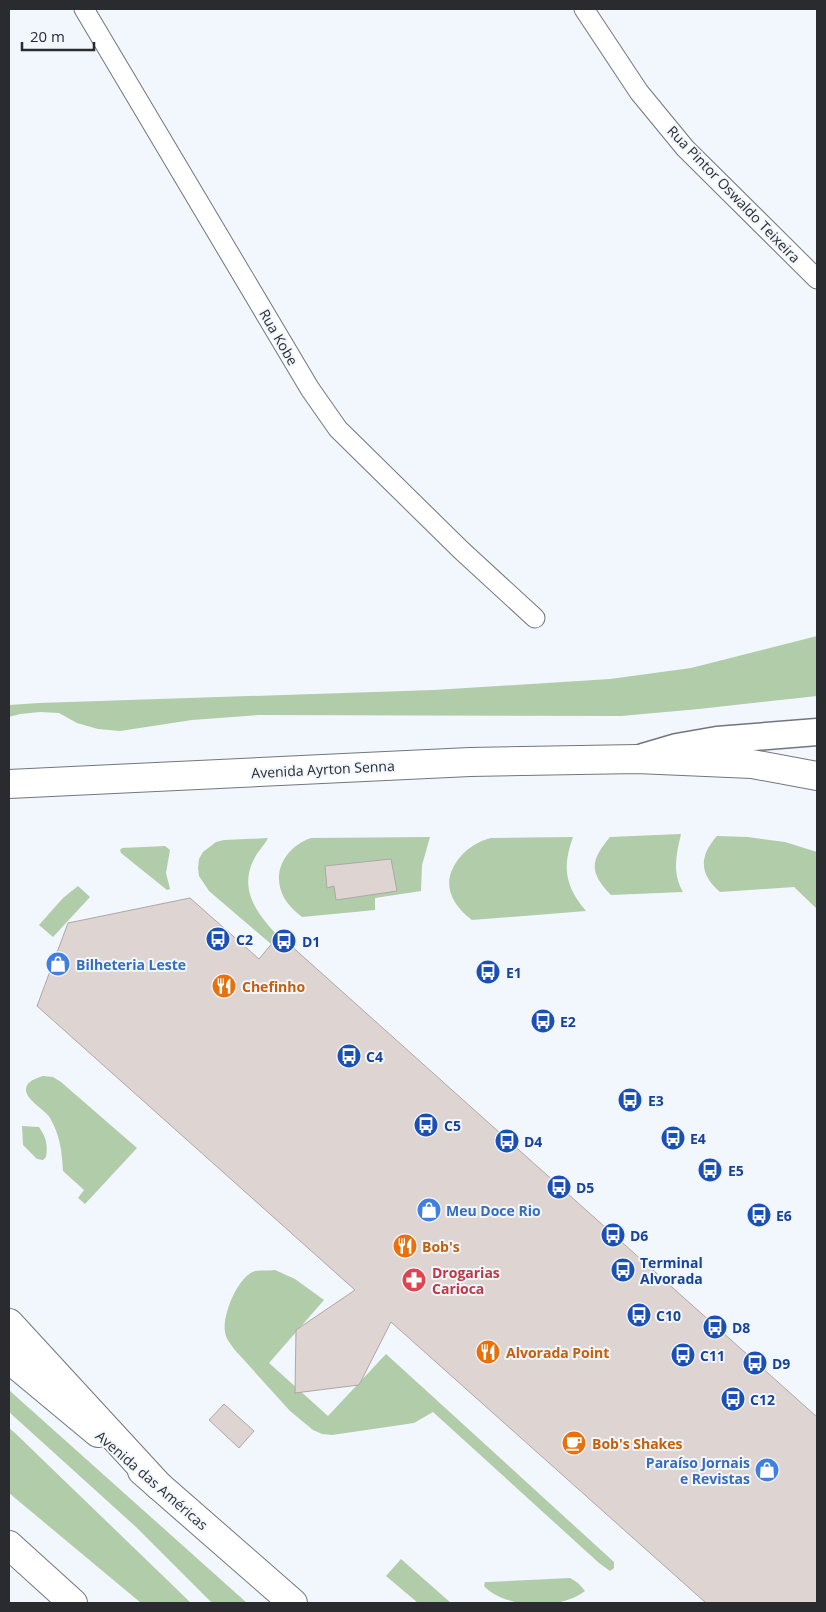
<svg xmlns="http://www.w3.org/2000/svg" width="826" height="1612" font-family="'Open Sans',sans-serif">
<style>
.green{fill:#b0cca9}
.building{fill:#ded5d2;stroke:#afa7a5}
.lines{fill:none;stroke-linecap:round;stroke-linejoin:round}
.minor-casing{stroke:#72767c;stroke-width:21}
.secondary-casing{stroke:#72767c;stroke-width:29}
.trunk-casing{stroke:#72767c;stroke-width:30}
.motorway-casing{stroke:#72767c;stroke-width:30}
.minor{stroke:#fff;stroke-width:19}
.secondary{stroke:#fff;stroke-width:26}
.trunk{stroke:#fff;stroke-width:28}
.motorway{stroke:#fff;stroke-width:28}
.labels{text-anchor:middle;dominant-baseline:central;stroke-width:4;stroke-linejoin:round;paint-order:stroke}
.street-label{font-size:14px;fill:#292b2e;stroke:#f2f6fd}
.transit-label{font-size:14px;font-weight:bold;fill:#164399;stroke:#f2f6fd;text-anchor:start}
.shop-label{font-size:14px;font-weight:bold;fill:#366cbe;stroke:#f2f6fd;text-anchor:start}
.food-label{font-size:14px;font-weight:bold;fill:#c56008;stroke:#f2f6fd;text-anchor:start}
.health-label{font-size:14px;font-weight:bold;fill:#be3a42;stroke:#f2f6fd;text-anchor:start}
</style>
<rect width="100%" height="100%" fill="#f2f6fd"/>
<path class="green" d="M817,636V696L699,709L621,716L259,715L192,720L120,731L98,729L77,723L59,713L40,712L20,714L9,717V705L39,703L434,690L610,679L691,668Z
M681,834C676,855 672,873 683,892L611,895C589,872 590,861 610,837Z
M717,836L748,837L785,842L817,852V909L794,887L720,892C699,874 699,856 717,836Z
M430,837L422,865L421,891L375,898V910L302,917C296,912 290,907 286,901C269,874 285,847 311,838Z
M573,837C562,868 565,886 586,911L472,920C449,903 440,880 461,856C469,847 479,841 491,838Z
M268,838C264,846 257,852 253,861C239,891 258,915 278,936L271,944L209,891L199,876L198,868L199,859L203,852L216,842L224,840Z
M165,846L170,850L166,873L170,889L167,890L121,853L120,850L122,848Z
M78,886L90,897L53,937L39,925L63,898Z
M43,1076L53,1077L61,1082L137,1148L85,1204L78,1198L84,1190L63,1171C62,1152 60,1135 50,1118C46,1110 25,1100 26,1089C26,1081 37,1078 43,1076Z
M22,1126L39,1127C46,1137 48,1145 46,1157L43,1160L37,1159L23,1145Z
M275,1270L295,1279L324,1300L269,1363L328,1416L386,1354L614,1562V1568L610,1571L599,1563L433,1412L414,1423L332,1435L322,1434L313,1430L290,1411L234,1349C230,1343 226,1339 225,1332C222,1315 238,1276 255,1271C261,1270 269,1271 275,1270Z
M9,1390L10,1391L247,1603H212L136,1527L9,1412Z
M9,1428L15,1433L191,1603H141L9,1493Z
M401,1559L451,1603H418L386,1576Z
M570,1578L578,1583L585,1591C562,1610 505,1609 484,1586L485,1582H488Z"/>
<path class="building" d="M391,859L397,891L336,900L334,886L327,888L325,866Z
M190,898L259,959L279,935L817,1417V1603H706L391,1322L359,1385L295,1393L296,1330L355,1290L37,1006L68,923Z
M224,1404L254,1431L239,1448L209,1420Z"/>
<g class="lines">
<defs>
<path id="minor" d="M84,9L310,389L338,429L461,550L535,618
M584,9L639,92L685,148L817,279"/>
<path id="secondary" d="M643,757L677,747L717,740L817,732"/>
<path id="trunk" d="M9,1359L98,1433
M142,1471L293,1603
M9,1545L73,1603"/>
<path id="motorway" d="M9,784L470,762L637,759L752,764L817,776
M9,1323L159,1486"/>
</defs>
<use href="#minor" class="minor-casing"/>
<use href="#secondary" class="secondary-casing"/>
<use href="#trunk" class="trunk-casing"/>
<use href="#motorway" class="motorway-casing"/>
<use href="#minor" class="minor"/>
<use href="#secondary" class="secondary"/>
<use href="#trunk" class="trunk"/>
<use href="#motorway" class="motorway"/>
</g>
<defs>
<symbol id="bus-disc" viewBox="-11 -11 22 22"><circle r="9.5" fill="#1a4fb4" stroke="#f2f6fd"/><path d="M-5-6H5V4H4V6H2V4H-2V6H-4V4H-5ZM-3.5-4V0h7V-4ZM-3.5 1.2v1.5H-2V1.2ZM2 1.2v1.5H3.5V1.2Z" fill="#fff"/></symbol>
<symbol id="shop-disc" viewBox="-11 -11 22 22"><circle r="9.5" fill="#3f7fe0" stroke="#f2f6fd"/><path d="M-5-2.5h2.3a2.7 3.5 0 0 1 5.4 0H5L5.5 6h-11ZM-1.5-2.5h3a1.5 2.3 0 0 0-3 0Z" fill="#fff"/></symbol>
<symbol id="restaurant-disc" viewBox="-11 -11 22 22"><circle r="9.5" fill="#e8710a" stroke="#f2f6fd"/><path d="M-5-6h1v4h1v-4h1v4h1v-4h1v5L-1.5 .5V6h-2V.5L-5-1ZM5-6V6H3V1.5H1.5Q1.5-4 5-6Z" fill="#fff"/></symbol>
<symbol id="pharmacy-disc" viewBox="-11 -11 22 22"><circle r="9.5" fill="#e0444e" stroke="#f2f6fd"/><path d="M-2-6h4v4h4v4h-4v4h-4v-4h-4v-4h4Z" fill="#fff"/></symbol>
<symbol id="cafe-disc" viewBox="-11 -11 22 22"><circle r="9.5" fill="#e8710a" stroke="#f2f6fd"/><path d="M-5.5-4.5H6V0H3Q3 3.5 0 3.5H-2.5Q-5.5 3.5-5.5 0ZM3-3.2v2h1.7v-2ZM-6 4.5H4V6H-6Z" fill="#fff"/></symbol>
</defs>
<g fill-rule="evenodd">
<use href="#bus-disc" x="204" y="925" width="28" height="28"/>
<use href="#bus-disc" x="270" y="927" width="28" height="28"/>
<use href="#shop-disc" x="44" y="950" width="28" height="28"/>
<use href="#bus-disc" x="474" y="958" width="28" height="28"/>
<use href="#restaurant-disc" x="210" y="972" width="28" height="28"/>
<use href="#bus-disc" x="529" y="1007" width="28" height="28"/>
<use href="#bus-disc" x="335" y="1042" width="28" height="28"/>
<use href="#bus-disc" x="616" y="1086" width="28" height="28"/>
<use href="#bus-disc" x="412" y="1111" width="28" height="28"/>
<use href="#bus-disc" x="659" y="1124" width="28" height="28"/>
<use href="#bus-disc" x="493" y="1127" width="28" height="28"/>
<use href="#bus-disc" x="696" y="1156" width="28" height="28"/>
<use href="#bus-disc" x="545" y="1173" width="28" height="28"/>
<use href="#shop-disc" x="415" y="1196" width="28" height="28"/>
<use href="#bus-disc" x="745" y="1201" width="28" height="28"/>
<use href="#bus-disc" x="599" y="1221" width="28" height="28"/>
<use href="#restaurant-disc" x="391" y="1232" width="28" height="28"/>
<use href="#bus-disc" x="609" y="1256" width="28" height="28"/>
<use href="#pharmacy-disc" x="400" y="1266" width="28" height="28"/>
<use href="#bus-disc" x="625" y="1301" width="28" height="28"/>
<use href="#bus-disc" x="701" y="1313" width="28" height="28"/>
<use href="#restaurant-disc" x="474" y="1338" width="28" height="28"/>
<use href="#bus-disc" x="669" y="1341" width="28" height="28"/>
<use href="#bus-disc" x="741" y="1349" width="28" height="28"/>
<use href="#bus-disc" x="719" y="1385" width="28" height="28"/>
<use href="#cafe-disc" x="560" y="1429" width="28" height="28"/>
<use href="#shop-disc" x="753" y="1456" width="28" height="28"/>
</g>
<g class="labels">
<g class="street-label">
<text transform="translate(734 194) rotate(46)">Rua Pintor Oswaldo Teixeira</text>
<text transform="translate(279 337) rotate(60)">Rua Kobe</text>
<text transform="translate(323 769) rotate(-3)">Avenida Ayrton Senna</text>
<text transform="translate(152 1480) rotate(41)">Avenida das Américas</text>
</g>
<g class="transit-label">
<text x="236" y="939">C2</text>
<text x="302" y="941">D1</text>
<text x="506" y="972">E1</text>
<text x="560" y="1021">E2</text>
<text x="366" y="1056">C4</text>
<text x="648" y="1100">E3</text>
<text x="444" y="1125">C5</text>
<text x="690" y="1138">E4</text>
<text x="524" y="1141">D4</text>
<text x="728" y="1170">E5</text>
<text x="576" y="1187">D5</text>
<text x="776" y="1215">E6</text>
<text x="630" y="1235">D6</text>
<text x="640" y="1262">Terminal<tspan x="640" dy="16">Alvorada</tspan></text>
<text x="656" y="1315">C10</text>
<text x="732" y="1327">D8</text>
<text x="700" y="1355">C11</text>
<text x="772" y="1363">D9</text>
<text x="750" y="1399">C12</text>
</g>
<g class="shop-label">
<text x="76" y="964">Bilheteria Leste</text>
<text x="446" y="1210">Meu Doce Rio</text>
<text x="750" y="1462" text-anchor="end">Paraíso Jornais<tspan x="750" dy="16">e Revistas</tspan></text>
</g>
<g class="food-label">
<text x="242" y="986">Chefinho</text>
<text x="422" y="1246">Bob's</text>
<text x="506" y="1352">Alvorada Point</text>
<text x="592" y="1443">Bob's Shakes</text>
</g>
<g class="health-label">
<text x="432" y="1272">Drogarias<tspan x="432" dy="16">Carioca</tspan></text>
</g>
</g>
<rect width="826" height="1612" fill="none" stroke="#292b2e" stroke-width="20"/>
<path d="M22 42v8h72v-8" fill="none" stroke="#292b2e" stroke-width="2.5"/>
<text x="30" y="42" font-size="15" fill="#292b2e" stroke="#f2f6fd" stroke-width="4" paint-order="stroke">20 m</text>
</svg>
